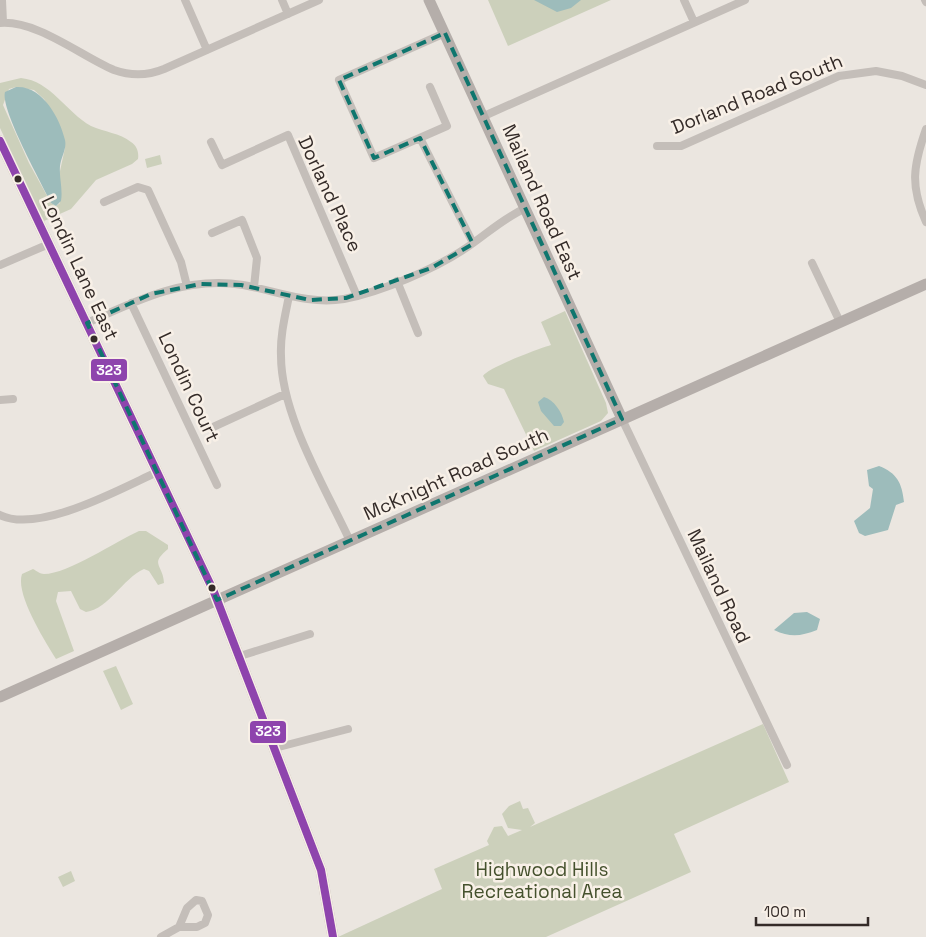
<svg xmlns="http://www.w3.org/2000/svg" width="926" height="937" font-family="'Space Grotesk',sans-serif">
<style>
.green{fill:#ccd0bb;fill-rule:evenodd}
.water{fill:#9dbcbb}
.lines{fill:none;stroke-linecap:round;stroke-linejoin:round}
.street{stroke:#c4beb9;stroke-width:8}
.secondary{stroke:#b5aeaa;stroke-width:11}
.bus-1-casing{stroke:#f8f0e7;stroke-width:11}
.bus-1{stroke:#8e44ad;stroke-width:8}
.marked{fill:none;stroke:#0f766e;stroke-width:4;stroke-dasharray:10 6;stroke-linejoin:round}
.bus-dot{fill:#342b28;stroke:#f8f0e7;stroke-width:2}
.labels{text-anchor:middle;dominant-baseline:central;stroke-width:5;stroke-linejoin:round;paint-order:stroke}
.street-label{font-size:19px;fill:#342b28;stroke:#f8f0e7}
.park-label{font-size:19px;fill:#45512d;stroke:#f8f0e7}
.line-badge{stroke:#f8f0e7;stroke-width:2}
.badge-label{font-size:14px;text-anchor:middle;font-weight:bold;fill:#fff}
</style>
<rect width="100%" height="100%" fill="#ebe6e0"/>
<path class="green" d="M488,0H611L508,46Z
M21,78C51,81 66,112 91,126C104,132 120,133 131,142C137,146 139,152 138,159L132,164L96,180L71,209L44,221L0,128V83ZM16,87L34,90L44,99L55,118L65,148L60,171V203L56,206L51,203L29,163L3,105L9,89Z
M160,155L162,164L147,168L145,159Z
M565,311L606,403L608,413L601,421L534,451L504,389L488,384L483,376C487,368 540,348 551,345L541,322Z
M139,531H146L168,545V549C149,565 163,564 164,583L158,585L149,571L144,569C122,579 110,608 86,612L80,609L71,591L58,592L56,601L74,651L56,659C45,641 15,594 22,574L33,569C37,571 40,574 44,574C68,574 116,541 139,531Z
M116,666L133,704L121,710L103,671Z
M763,724L789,782L674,834L691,872L546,937H338L442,889L434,869L489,845L487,841L494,827L502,826L508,836L522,830L508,828L502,814L509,806L520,801L523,809L528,808L535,823L530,827Z
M71,871L75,881L63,887L58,877Z"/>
<path class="water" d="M534,0H581L571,8L557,12Z
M16,87C42,85 60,118 65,140C67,149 61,157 60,166C59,178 63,189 61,201L56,206L51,203C42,184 0,109 5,92Z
M544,397C554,400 562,412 564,422L561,426H554L541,411L538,402Z
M879,466C897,473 902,483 904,502L896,505L888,530L865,536L859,533L854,521L870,508L873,489L869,486L867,470Z
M807,612L820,619L817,630C801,636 791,638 774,630L794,613Z"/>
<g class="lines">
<path class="street" d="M2,0L3,22
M185,0L207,50
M282,0L288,14
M684,0L694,22
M925,0L926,2
M0,23C37,20 81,56 114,70C131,76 147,76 164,69L319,0
M430,87L447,126L374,158L339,80L445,33
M484,116L745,0
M926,129C913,166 910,186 926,222
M420,138L473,243
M211,142L222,165L288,135L357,296
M657,146H681L839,76L876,71L902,76L926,85
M104,202L138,187L148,190L181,262L187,286
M212,233L242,220L257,258L254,287
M812,263L840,322
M0,265L49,244
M397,281L418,333
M289,296C285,316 280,336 281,356C281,415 325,487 350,541
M131,303L217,485
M87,323C137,300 186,276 243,285C277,291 309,305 344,299C381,292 435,269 466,248C487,234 503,218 526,208
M0,400L13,399
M622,419L787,765
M211,428L285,394
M0,515C39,534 120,489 157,472
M240,656L310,634
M275,748L348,729
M161,937L179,927H197L205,923L208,915L202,901L196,900L187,908L179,927"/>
<path class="secondary" d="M429,0L622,419
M0,141L214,592L321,870L333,937
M0,697L926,284"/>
<defs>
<path id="bus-1" d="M0,141L214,592L321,870L333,937"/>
</defs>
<use href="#bus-1" class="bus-1-casing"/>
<use href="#bus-1" class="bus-1"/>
</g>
<path class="marked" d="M445,33L622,419L217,600L87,323L151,294L201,284L241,285L310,300L346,298L431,268L473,244L420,138L374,158L339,80Z"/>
<g class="bus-dot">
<circle cx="18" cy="179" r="4.5"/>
<circle cx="94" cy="339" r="4.5"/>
<circle cx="212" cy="588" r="4.5"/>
</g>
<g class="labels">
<g class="street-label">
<text transform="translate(757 94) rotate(-22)">Dorland Road South</text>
<text transform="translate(330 194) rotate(65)">Dorland Place</text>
<text transform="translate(542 202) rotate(66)">Mailand Road East</text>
<text transform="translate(80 268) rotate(65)">Londin Lane East</text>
<text transform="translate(189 387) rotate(65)">Londin Court</text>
<text transform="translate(456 474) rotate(-24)">McKnight Road South</text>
<text transform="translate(719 586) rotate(65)">Mailand Road</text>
</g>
<g class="park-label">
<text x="542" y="869">Highwood Hills<tspan x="542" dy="22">Recreational Area</tspan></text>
</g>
</g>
<g class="line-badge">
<rect x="90" y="358" width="38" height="24" rx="5" fill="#8e44ad"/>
<rect x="249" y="720" width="38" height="24" rx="5" fill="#8e44ad"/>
</g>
<g class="badge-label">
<text x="109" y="375">323</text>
<text x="268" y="736">323</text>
</g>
<path d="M756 917v8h112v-8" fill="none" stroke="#342b28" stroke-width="2.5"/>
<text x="764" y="917" font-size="15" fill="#342b28" stroke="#f8f0e7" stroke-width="4" paint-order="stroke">100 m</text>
</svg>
